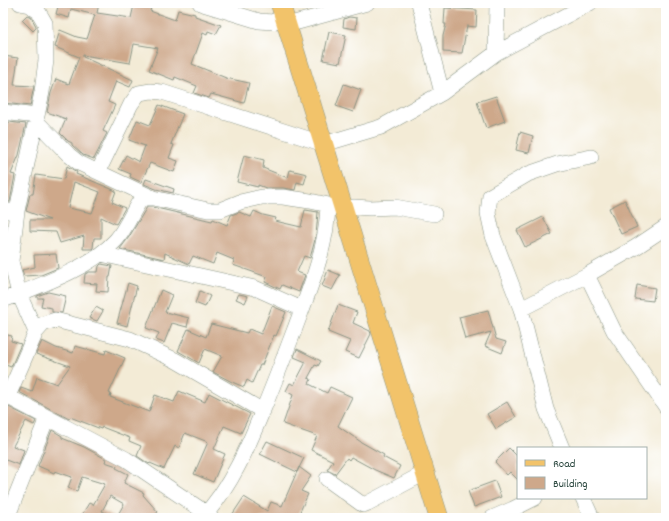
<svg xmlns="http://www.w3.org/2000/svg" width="669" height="521" font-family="Dekko,sans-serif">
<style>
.building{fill:#cea88a;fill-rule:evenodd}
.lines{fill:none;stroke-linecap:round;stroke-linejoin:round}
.minor-casing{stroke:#899485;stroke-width:16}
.major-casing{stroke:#899485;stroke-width:20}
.minor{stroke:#fff;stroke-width:15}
.major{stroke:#f2c36a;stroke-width:19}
</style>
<rect width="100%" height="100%" fill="#fff"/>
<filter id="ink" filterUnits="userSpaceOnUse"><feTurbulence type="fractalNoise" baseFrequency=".025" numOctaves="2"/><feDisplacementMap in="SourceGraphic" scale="8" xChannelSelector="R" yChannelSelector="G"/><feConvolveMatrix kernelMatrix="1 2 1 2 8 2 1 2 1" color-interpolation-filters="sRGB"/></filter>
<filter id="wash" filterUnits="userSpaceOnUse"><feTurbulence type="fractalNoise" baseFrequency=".012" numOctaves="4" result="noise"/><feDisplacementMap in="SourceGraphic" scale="16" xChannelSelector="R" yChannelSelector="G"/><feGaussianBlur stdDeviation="0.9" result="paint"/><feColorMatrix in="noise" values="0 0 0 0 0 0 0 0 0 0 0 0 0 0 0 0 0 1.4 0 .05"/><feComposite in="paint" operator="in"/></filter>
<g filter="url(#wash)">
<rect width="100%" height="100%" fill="#f3ebd6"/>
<g id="blocks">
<path class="building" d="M59,3H99L97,13L131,18L134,5L151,8L150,11L175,20L178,10L195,14V16L221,25L216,34L208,31L207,35L203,33L192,64L226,78L249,83L244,103L211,94L209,98L194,93L197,86L175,77L174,80L149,70L158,48L134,44L130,63L83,55V57L133,80L130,87L116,81L108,102L115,105L103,131L107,133L94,159L83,155L72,145V143L68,141L60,133L66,119L47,112L51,93L56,79L69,84L79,57L55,47L60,30L77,37L87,39L95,15L71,9L69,18L56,14Z
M445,8L477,10L476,27L467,26L462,53L443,52V36L446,24H444Z
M27,15L31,17L36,26V28L33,31L22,20Z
M349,17L357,18L356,29L343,27L344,19Z
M329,32L346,35L340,63L323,60Z
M3,56L18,58L14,85L34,86L30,106L3,103Z
M344,84L361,90L353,112L336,106Z
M496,96L505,121L486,128L477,102Z
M159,105L183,114L171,144L174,145L169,158L178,161L174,172L150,163L141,182L130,177L131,174L119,169L126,155L139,162L145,146L129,140L137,120L150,125Z
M9,122L26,124L19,155L11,174L15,175L10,202H3V139Z
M520,132L533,136L529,153L516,150Z
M244,155L264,160L263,168L288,178L290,170L307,174L304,184L297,182L295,190L283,188H266L258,185V187L237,182Z
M67,166L77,172L76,174L116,191L112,202L125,208L116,224L101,217V238H94L93,248L92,249H83L84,236L60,243L56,232L30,231V220H50L26,211L30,194H33L36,175L64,179ZM74,182L100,192L92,213L68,208Z
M146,179L174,189L173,193L156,189L144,184Z
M625,200L637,227L621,234L609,208Z
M147,207H152L212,221L213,219L227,225L231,215L239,212L251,217L254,211L263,215L276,218L275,221L301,227L305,210L318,212L316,236L310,258L304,256L297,272L305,275L299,292L282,285L280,289L265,282L267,277L233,265L234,260L217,253L213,264L193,256L189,264L165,253L164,259L120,249L129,237Z
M543,217L552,234L525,247L517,230Z
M56,254L58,268L41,275L24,276L22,270L35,267L34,255Z
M101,264L112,266L110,277H109L108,292L96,291L97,284L84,283L85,274L89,272H98L99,266Z
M328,270L340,275L332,290L322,286Z
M128,283L137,286L127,326L117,323Z
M637,285L655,288L653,301L635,299Z
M161,290L172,295L165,312L189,318L187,327L172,323L164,343L156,340L159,333L146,328Z
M200,291L210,296L205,307L195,303Z
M48,292L66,296L62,313L52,312V308L41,306L43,298H37V296Z
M239,294L248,296L245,303L236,299Z
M338,305L357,312L353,323L370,331L371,334L359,358L345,352L350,341L328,332Z
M272,306L286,312L276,336L274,335L262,365H260L252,383L247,380L244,387L232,382L213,372L222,356L205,349L199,363L178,351L188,329L206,337L211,324L247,333L249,329L261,334Z
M96,307L103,311L97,321L89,318Z
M488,310L496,339L506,342L502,353L485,346L491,332L465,339L459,317Z
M3,334L12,336L11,341L21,344L11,367L3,364Z
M42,341L56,348L73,353L75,346L105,354L106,350L125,358L109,393L111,394L110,397L149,412L155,395L174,402L179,391L205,402L209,393L250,414L241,433L224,426L214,449L225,454L213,482L194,474L208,442L185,433L179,448L175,446L164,469L150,463L149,464L137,456L141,446L129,441L130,438L102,427L101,429L70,417L69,419L19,392L21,388L32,392L37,377L57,384L70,366L36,354Z
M297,349L321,361L318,366L315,365L308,378L311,379L309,384L327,393L330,387L352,397L338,426L361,442L384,455L383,457L400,466L394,478L375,470L351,457L349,460L347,458L335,474L327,470L333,461L311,450L317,436L283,424L293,395L286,391L290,383L294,385L306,362L294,357Z
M507,402L516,417L496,429L487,414Z
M3,404L36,421L34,425L26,421L13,446L24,450L19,465L3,459Z
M52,430L62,436V438L84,447L106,459L105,462L117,466L116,468L128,474L124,483L144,493L143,495L158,512L151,518H116L124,504L110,496L102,511L116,518H80L89,503L93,505L105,484L82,477L77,491L68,488L72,477L55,471L54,473L38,466Z
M267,441L304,458L297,472L260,454Z
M509,448L518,457V480L510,472L507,475L495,462Z
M299,467L311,476L301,491L308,494L297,518H230L244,497L267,511L271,502L282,506Z
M495,481L501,497L474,507L468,491Z"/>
</g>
</g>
<g filter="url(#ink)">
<use href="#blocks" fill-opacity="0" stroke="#899485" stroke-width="1"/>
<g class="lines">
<defs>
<path id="minor" d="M20,3L29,5L38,11L45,23L46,60L42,92L17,211L11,261L19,294L36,332
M200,3L259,21L273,22L280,18
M419,3L442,93
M497,3L496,53L590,3
M287,25L367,3
M3,112L37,116
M36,121L69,155L79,163L153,198
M98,172L131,104L139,93L151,91L162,92L324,144L381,127L442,93L496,53
M3,211H17
M666,227L636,247L587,275L614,331L666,407
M101,254L255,288L302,309
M3,300C38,286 89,269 115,241C124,232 132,213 139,202L144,198H153L208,210H220L240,202L262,197H283L310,201L343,208L354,207L370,208L395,207L434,214
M521,309L587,275
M3,394L126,459L206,513L211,518
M8,396L36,332L43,324L55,320L130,339L175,360L263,411
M562,448L546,409L521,309L493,236L488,213L490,196L528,174L557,164L591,157
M327,479L363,505L368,503L417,477
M583,498L592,518
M7,518L47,418
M202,518C231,487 247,449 263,410C274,384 284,357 294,331C309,290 327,249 328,205
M492,518L513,509L535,498"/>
<path id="major" d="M280,3L439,518"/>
</defs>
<use href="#minor" class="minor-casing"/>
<use href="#major" class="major-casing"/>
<use href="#minor" class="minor"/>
<use href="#major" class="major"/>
</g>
</g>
<rect width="669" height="521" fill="none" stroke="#fff" stroke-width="16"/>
<rect x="517" y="447" width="130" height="52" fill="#ffffff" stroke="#a5b1ae"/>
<rect x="525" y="460" width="20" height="6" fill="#f2c36a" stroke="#a5b1ae"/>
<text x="553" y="467" font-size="12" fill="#1f3d34">Road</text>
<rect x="525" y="477" width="20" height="12" fill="#cea88a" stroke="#a5b1ae"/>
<text x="553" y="487" font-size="12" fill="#1f3d34">Building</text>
</svg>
